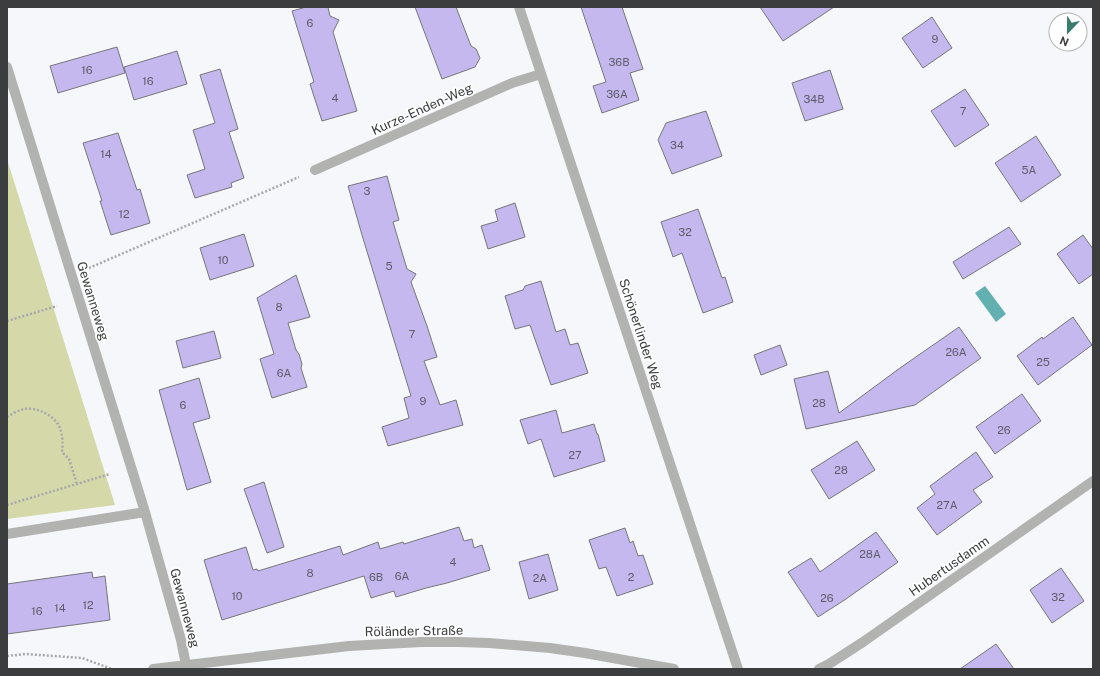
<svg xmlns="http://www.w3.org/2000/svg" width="1100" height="676" font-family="'Public Sans',sans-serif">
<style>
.green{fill:#d5d9aa}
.water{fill:#62b0b0}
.building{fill:#c5b8ee;stroke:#77767a}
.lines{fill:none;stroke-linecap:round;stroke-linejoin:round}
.path{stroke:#a7a8aa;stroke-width:2.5;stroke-dasharray:2 2;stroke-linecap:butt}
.minor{stroke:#b2b2b0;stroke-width:10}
.labels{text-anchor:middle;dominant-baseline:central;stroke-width:3.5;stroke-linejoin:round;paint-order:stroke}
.number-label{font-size:11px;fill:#5e5c6a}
.street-label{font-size:13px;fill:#3c3d3e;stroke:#fff}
</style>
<rect width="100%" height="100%" fill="#f6f7fb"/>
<path class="green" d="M7,159L115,505L7,519Z"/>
<path class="water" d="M985,286L1006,314L996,322L975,293Z"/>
<path class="building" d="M306,7H328L330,16L339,20L333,32L357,111L322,121L310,84L314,82L292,11Z
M415,7H456L471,46L476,49L480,58L475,67L442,79Z
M581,7H622L643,69L630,73L639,100L602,113L593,86L606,82Z
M760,7H834L783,41Z
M932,17L952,48L923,68L902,38Z
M117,47L125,73L58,93L50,66Z
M177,51L187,84L134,100L124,67Z
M220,69L238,129L229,132L244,178L231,183L232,187L195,198L187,175L205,169L193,130L215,123L200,75Z
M830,70L843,109L805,121L792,83Z
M965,89L989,125L955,147L931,111Z
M706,111L722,156L672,174L658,140L666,123Z
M118,133L137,190L140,189L150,223L111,235L100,201H102L83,143Z
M1036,136L1061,175L1021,202L995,163Z
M387,176L399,220L393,222L407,269L416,274L411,282L427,326L437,357L424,361L440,405L456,400L463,425L388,446L382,427L409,418L404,398L411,396L362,235L348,186Z
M515,203L525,237L488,249L481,226L498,221L495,210Z
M698,209L722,278L725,277L733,302L703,313L682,253L673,257L661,222Z
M1009,227L1021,244L963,279L953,262Z
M244,234L254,266L210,280L200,248Z
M1083,235L1093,249V274L1079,284L1057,254Z
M296,275L310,317L288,323L296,350L299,354L302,364L301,368L307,387L272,398L260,359L274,354L257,298Z
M541,281L556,332L565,329L570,345L578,343L588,373L551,385L530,325L515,329L505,296L523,290L525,286Z
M1073,317L1092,345L1038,385L1017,356L1042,337L1043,339Z
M959,327L981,358L915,405L806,429L794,379L828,371L839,413L900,368Z
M214,331L221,358L183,368L176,341Z
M780,345L787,365L761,375L754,355Z
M199,378L210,418L193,423L211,482L187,490L159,390Z
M1022,394L1041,421L995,454L976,427Z
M556,410L562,433L594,424L597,434H598L605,461L554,477L541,439L528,444L520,420Z
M857,441L875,470L829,499L811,470Z
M976,452L993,477L973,490L982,502L937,535L917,508L935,494L930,486Z
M264,482L284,547L267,553L244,489Z
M459,527L464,541L472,539L474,548L482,545L490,570L447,583L426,588L396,597L394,591L371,598L364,576L222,620L204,560L246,547L253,570L257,569L258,571L340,546L343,555L378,542L380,549L403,542L404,544Z
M625,528L630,543L633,541L638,556L643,555L653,584L617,596L606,567L599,569L589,540Z
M876,532L898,562L846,599L818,617L788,572L811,558L820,572Z
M548,554L558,590L529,599L519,562Z
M1061,568L1084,601L1052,623L1030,590Z
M92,572L93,578L105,576L110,620L7,634V584Z
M996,644L1014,669H960Z"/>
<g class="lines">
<path class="path" d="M89,268L299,177
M7,321L57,306
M7,417C12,414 18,410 24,409C36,407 51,414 58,424C63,433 63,443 62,452L69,459L77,484
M7,505L110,474
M7,656L26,654L82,658L112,669"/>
<path class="minor" d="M519,7L738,669
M7,67L145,512L181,640L186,665
M315,170L512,83L541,74
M7,534L145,512
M153,669L349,646L421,642H458L489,643L550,648L585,653L674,669
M819,669L829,664L863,642L1093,481"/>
</g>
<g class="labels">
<g class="number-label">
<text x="310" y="23">6</text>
<text x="935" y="39">9</text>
<text x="619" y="62">36B</text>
<text x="87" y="70">16</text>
<text x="148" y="81">16</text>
<text x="617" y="94">36A</text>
<text x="335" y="98">4</text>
<text x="814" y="99">34B</text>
<text x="963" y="111">7</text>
<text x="677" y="145">34</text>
<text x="106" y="154">14</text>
<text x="1029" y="170">5A</text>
<text x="367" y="191">3</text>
<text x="124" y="214">12</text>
<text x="685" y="232">32</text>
<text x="223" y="260">10</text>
<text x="389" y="266">5</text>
<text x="279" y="307">8</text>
<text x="412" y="334">7</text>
<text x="956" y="352">26A</text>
<text x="1043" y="362">25</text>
<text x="284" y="373">6A</text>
<text x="423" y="401">9</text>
<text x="819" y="403">28</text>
<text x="183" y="405">6</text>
<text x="1004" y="430">26</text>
<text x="575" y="455">27</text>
<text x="841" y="470">28</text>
<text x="947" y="505">27A</text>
<text x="870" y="554">28A</text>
<text x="453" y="562">4</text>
<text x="310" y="573">8</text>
<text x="402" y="576">6A</text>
<text x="376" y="577">6B</text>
<text x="631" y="577">2</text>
<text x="540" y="578">2A</text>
<text x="237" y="596">10</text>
<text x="1058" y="597">32</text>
<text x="827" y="598">26</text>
<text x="88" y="605">12</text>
<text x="60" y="608">14</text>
<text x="37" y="611">16</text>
</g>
<g class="street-label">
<text transform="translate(422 109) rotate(-24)">Kurze-Enden-Weg</text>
<text transform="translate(93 301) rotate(73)">Gewanneweg</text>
<text transform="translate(641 334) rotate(72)">Schönerlinder Weg</text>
<text transform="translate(949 566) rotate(-35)">Hubertusdamm</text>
<text transform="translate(185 608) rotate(75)">Gewanneweg</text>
<text transform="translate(414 631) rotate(-1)">Röländer Straße</text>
</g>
</g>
<rect width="1100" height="676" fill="none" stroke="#3c3d3e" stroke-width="16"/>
<g transform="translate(1068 32) rotate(202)"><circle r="19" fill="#ffffff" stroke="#b1b1b2"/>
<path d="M0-3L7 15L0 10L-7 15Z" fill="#3a7c6c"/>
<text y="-6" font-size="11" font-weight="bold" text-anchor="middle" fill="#3c3d3e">N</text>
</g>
</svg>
